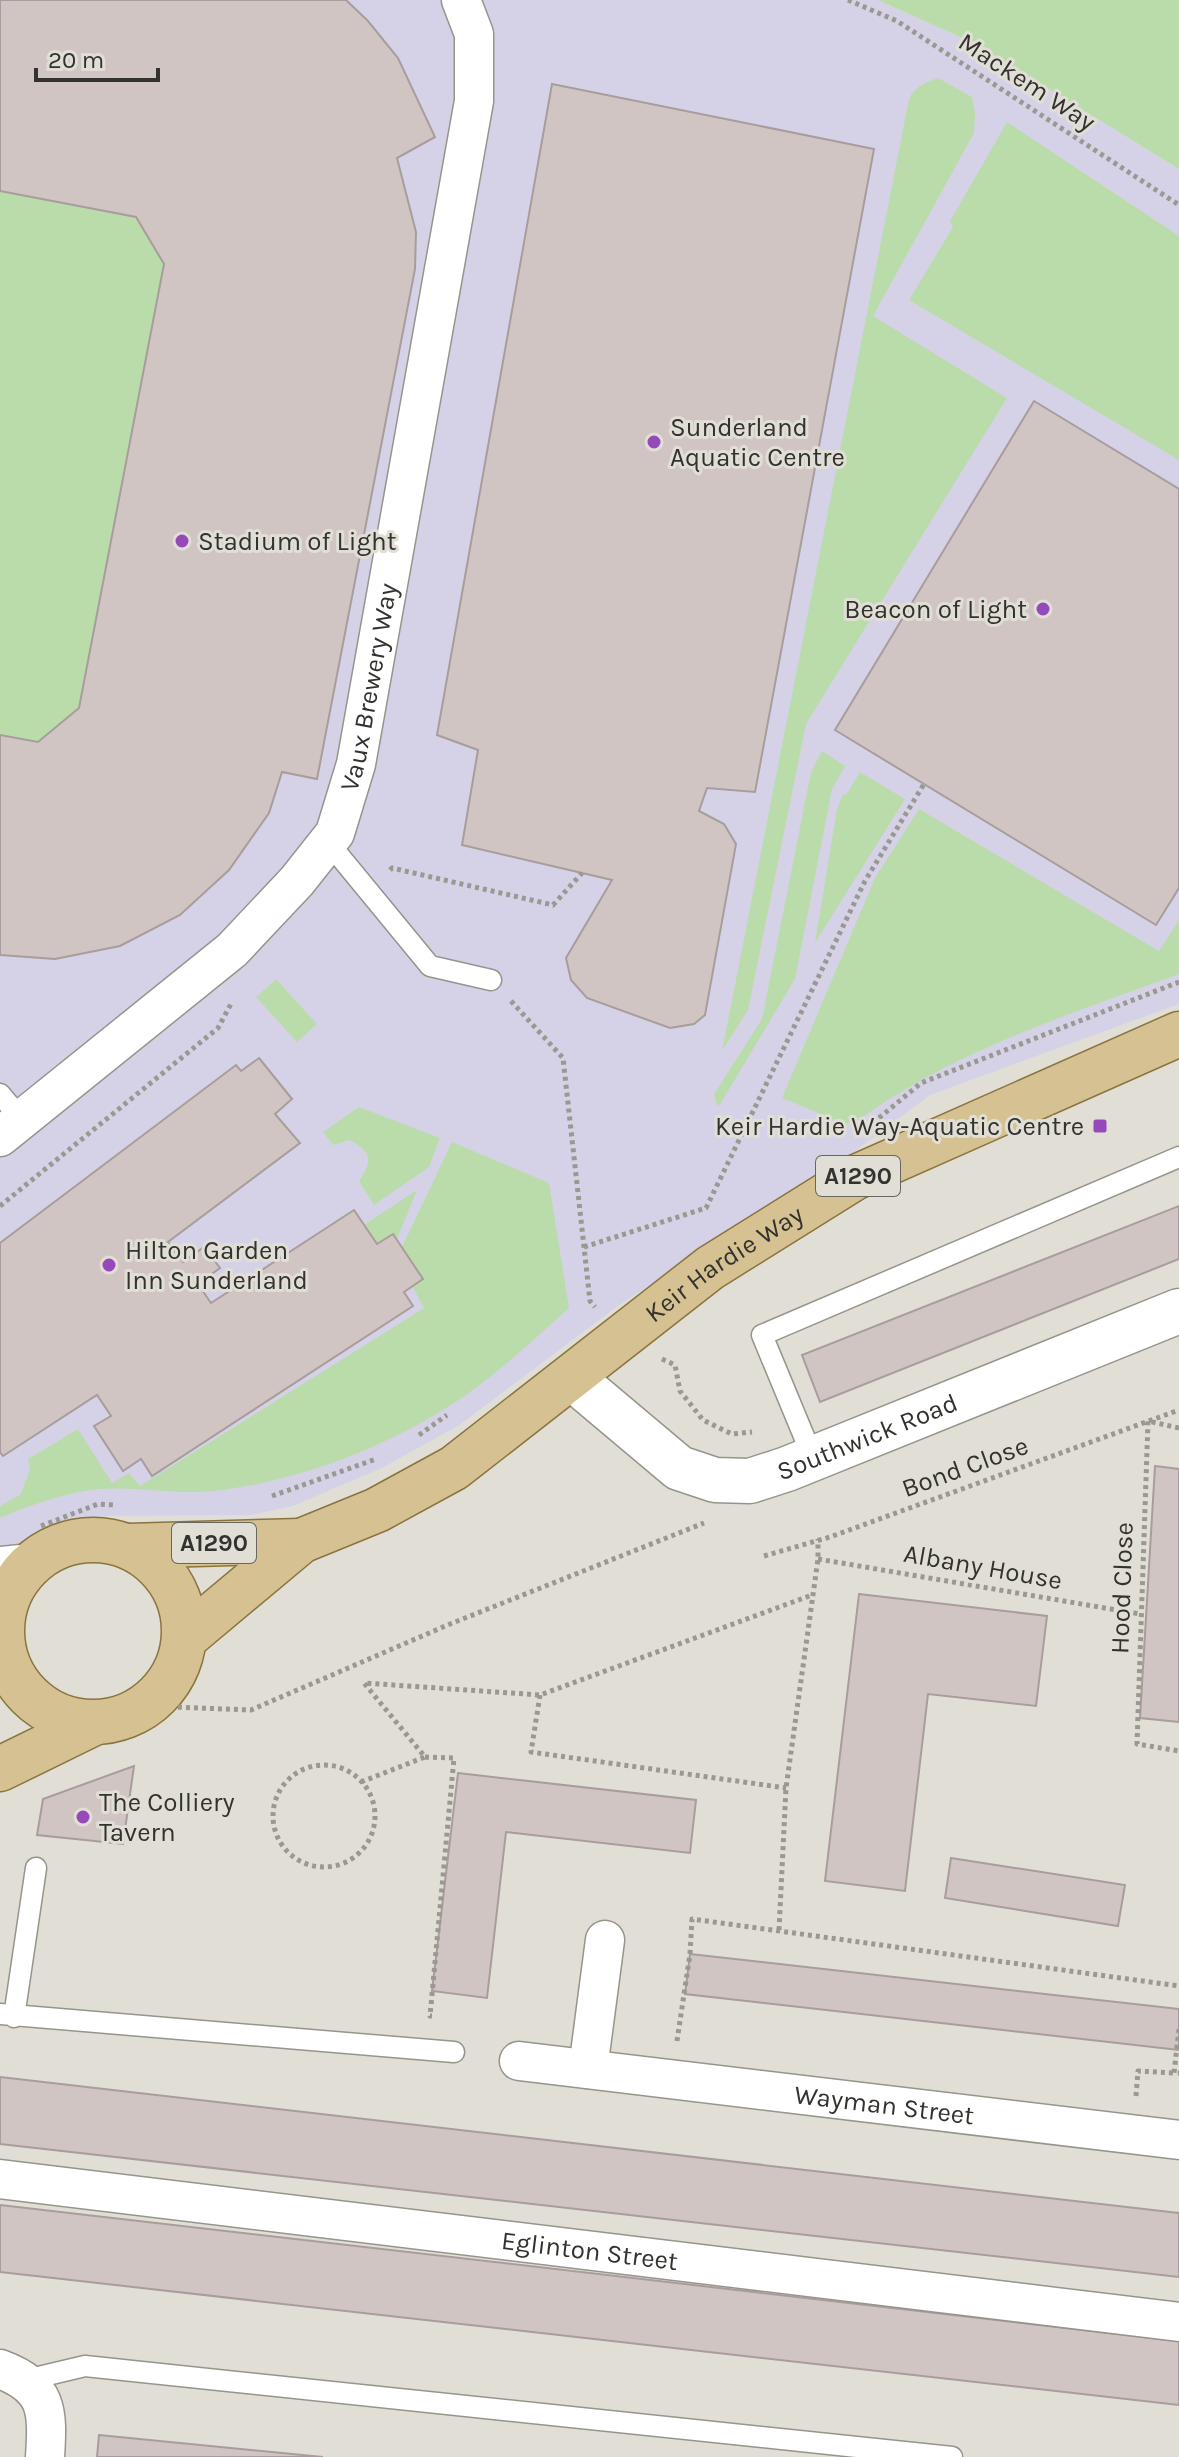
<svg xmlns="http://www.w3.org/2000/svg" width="1179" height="2457" font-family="Karla,sans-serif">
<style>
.commercial{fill:#d5d2e8}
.green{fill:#badcaa}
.building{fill:#d0c5c3;stroke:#a89d9c;stroke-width:2}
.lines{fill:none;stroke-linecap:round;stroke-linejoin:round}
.lane-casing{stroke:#96948b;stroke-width:23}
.street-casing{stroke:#96948b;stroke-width:41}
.secondary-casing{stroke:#96948b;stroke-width:47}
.primary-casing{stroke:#8a743e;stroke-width:47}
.path{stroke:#9a9891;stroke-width:5;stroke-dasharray:4 4;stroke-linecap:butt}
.lane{stroke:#fff;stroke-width:20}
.street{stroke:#fff;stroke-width:38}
.secondary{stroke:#fff;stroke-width:44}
.primary{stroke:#d5c191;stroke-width:44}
.poi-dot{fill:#9649ba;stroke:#e1dfd5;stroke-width:3}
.labels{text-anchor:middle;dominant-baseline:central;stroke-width:6;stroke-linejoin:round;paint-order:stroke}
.shield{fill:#e1dfd5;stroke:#676660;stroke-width:2}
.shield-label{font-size:24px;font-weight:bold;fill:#33322e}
.street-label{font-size:26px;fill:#33322e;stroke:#e1dfd5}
.poi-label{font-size:26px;fill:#33322e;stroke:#e1dfd5;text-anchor:start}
</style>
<rect width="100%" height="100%" fill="#e1dfd5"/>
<path class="commercial" d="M0,0H878L958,36L1004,61L1179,169V1004L930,1095L851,1154L615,1308L461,1424L384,1467L293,1506L252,1515L109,1516L70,1520L2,1551L0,1555Z"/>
<path class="green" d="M0,0H346L368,21L398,58L435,137L397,159L416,232L415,269L317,779L282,773L269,813L230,870L180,915L120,946L55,959L0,955Z
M878,0H1179V169L1004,61L958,36Z
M938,78L972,97L975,114L974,133L873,316L1007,398L806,724L748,1010L722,1051L909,99C914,87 926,82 938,78Z
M1007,122L1179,236V460L909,300L953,227L950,221Z
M822,751L845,766L832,789L795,979L719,1106L716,1103L714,1094L762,1019L811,772Z
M860,772L905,799L815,943L837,809L843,794L846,795Z
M919,809L1159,951L1179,920V974C1068,1015 953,1051 857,1121L845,1124L782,1098L875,878Z
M276,979L317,1024L297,1042L256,997Z
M359,1107L440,1138L429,1167L374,1205L359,1181C373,1161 372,1151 349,1140L333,1145L323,1132Z
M452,1142L549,1183L569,1308C533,1340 497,1375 457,1401C386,1448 299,1481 214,1491C176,1495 137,1486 99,1489C67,1492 28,1506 0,1518V1506L21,1494L30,1469L28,1459L78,1429L112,1483L129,1473L140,1486L424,1308L412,1286L422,1279L402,1247Z
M417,1190L397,1239L393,1234L377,1244L364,1225Z"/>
<path class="building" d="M0,0H346L368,21L398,58L435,137L397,158L416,232L415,269L317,779L282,772L269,813L229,870L180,915L120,946L55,959L0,955V735L38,742L79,708L164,264L136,217L0,191Z
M552,84L874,149L755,792L707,788L699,811L724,824L736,844L705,1015L694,1024L670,1028L587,998L571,980L566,958L612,880L462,845L478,750L437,735Z
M1034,401L1179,489V888L1156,925L835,730Z
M259,1058L292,1099L275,1114L300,1143L168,1242L183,1262L204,1247L220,1268L198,1284L211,1303L354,1210L377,1244L393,1234L423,1279L404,1292L413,1306L152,1476L141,1459L123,1471L94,1426L111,1416L97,1395L3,1456L0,1452V1243L236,1065L241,1071Z
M1179,1206V1259L820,1402L802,1355Z
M1155,1466L1179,1469V1722L1140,1718Z
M859,1594L1047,1616L1036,1706L928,1694L905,1891L825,1881Z
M134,1766L123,1844L37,1835L43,1799Z
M458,1773L696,1800L690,1853L506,1832L487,1998L432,1991Z
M951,1858L1125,1885L1118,1926L945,1898Z
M690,1954L1179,2009V2050L685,1994Z
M0,2077L1179,2213V2277L0,2144Z
M0,2205L1179,2341V2405L0,2272Z
M99,2435L323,2457H97Z"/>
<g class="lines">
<defs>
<path id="lane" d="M328,842L430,966L491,980
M0,1094L22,1120
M813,1458L762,1335L1179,1157
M0,2014L454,2052
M14,2017L36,1868
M26,2380L85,2366L952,2457"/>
<g id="street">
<path id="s1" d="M0,1137L232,950L297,881L335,833L356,764L474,101V34L461,0"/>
<path d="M0,1566L31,1563"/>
<path d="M0,1644L2,1646"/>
<path id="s2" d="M519,2061L1179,2140"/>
<path d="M588,2069L605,1940"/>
<path id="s3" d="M0,2179L1179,2322"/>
<path d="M0,2369C48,2387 48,2410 45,2457"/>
</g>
<g id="secondary">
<path id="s4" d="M572,1378L679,1468L715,1480L750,1481L787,1469L1179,1311"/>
</g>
<g id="primary">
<circle cx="93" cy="1631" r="91"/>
<path d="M128,1546L301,1541"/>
<path id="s5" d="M185,1638L301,1541L377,1510L454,1468L710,1268L854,1178L1179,1034"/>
<path d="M0,1769L94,1723"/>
</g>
</defs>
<use href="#lane" class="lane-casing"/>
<use href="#street" class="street-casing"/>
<use href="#secondary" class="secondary-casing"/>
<use href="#primary" class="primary-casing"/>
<path class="path" d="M848,0L897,21L1179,205
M390,870L392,868L553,905L582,873
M511,1001L563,1058L590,1301L595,1307
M879,1118L921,1083L1179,982
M0,1206L218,1028L232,1002
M584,1247L706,1208L865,881L924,784
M662,1359L675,1365L680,1391L703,1420L732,1434L752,1432
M1179,1428L1148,1421L1137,1744L1179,1751
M419,1435L447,1415
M272,1496L376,1459
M41,1526L98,1504L115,1505
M764,1556L830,1537L1179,1410
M818,1559L1140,1614
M540,1695L531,1752L786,1788
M146,1706L251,1710L450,1624L704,1523
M425,1757L454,1758L430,2016H432
M273 1816a51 51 0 1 1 102 0a51 51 0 1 1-102 0Z
M361,1782L425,1757L364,1683L540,1695L812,1595
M779,1930L786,1788L818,1559V1539
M1179,2029L1174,2073H1179
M677,2041L690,1954L692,1919L1179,1986
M1136,2096L1138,2071L1174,2073"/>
<use href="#lane" class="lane"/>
<use href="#street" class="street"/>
<use href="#secondary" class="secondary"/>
<use href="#primary" class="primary"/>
</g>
<g class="poi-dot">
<circle cx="654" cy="442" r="8"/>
<circle cx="182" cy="541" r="8"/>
<circle cx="1043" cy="609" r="8"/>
<rect x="1092" y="1118" width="16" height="16" rx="4"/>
<circle cx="109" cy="1265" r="8"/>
<circle cx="83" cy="1817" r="8"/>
</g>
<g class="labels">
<g class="shield">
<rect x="816" y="1156" width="84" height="40" rx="6"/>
<rect x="172" y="1523" width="84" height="40" rx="6"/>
</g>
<g class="shield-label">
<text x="858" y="1176">A1290</text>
<text x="214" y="1543">A1290</text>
</g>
<g class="street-label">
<text transform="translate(1027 82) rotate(33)">Mackem Way</text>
<text stroke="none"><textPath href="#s1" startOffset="604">Vaux Brewery Way</textPath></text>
<text stroke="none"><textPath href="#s5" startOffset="660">Keir Hardie Way</textPath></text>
<text stroke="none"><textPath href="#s4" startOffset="338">Southwick Road</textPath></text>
<text transform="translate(965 1467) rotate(-20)">Bond Close</text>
<text transform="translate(983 1567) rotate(10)">Albany House</text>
<text transform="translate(1122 1588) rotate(-88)">Hood Close</text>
<text stroke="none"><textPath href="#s2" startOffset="368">Wayman Street</textPath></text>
<text stroke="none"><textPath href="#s3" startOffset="594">Eglinton Street</textPath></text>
</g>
<g class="poi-label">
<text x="670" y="427">Sunderland<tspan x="670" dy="30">Aquatic Centre</tspan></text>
<text x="198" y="541">Stadium of Light</text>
<text x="1027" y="609" text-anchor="end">Beacon of Light</text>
<text x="1084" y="1126" text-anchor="end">Keir Hardie Way-Aquatic Centre</text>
<text x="125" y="1250">Hilton Garden<tspan x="125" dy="30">Inn Sunderland</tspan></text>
<text x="99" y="1802">The Colliery<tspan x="99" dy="30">Tavern</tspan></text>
</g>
</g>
<path d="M36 68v12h122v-12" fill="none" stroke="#33322e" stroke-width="4"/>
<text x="48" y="68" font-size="24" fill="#33322e" stroke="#e1dfd5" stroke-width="6" paint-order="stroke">20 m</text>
</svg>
